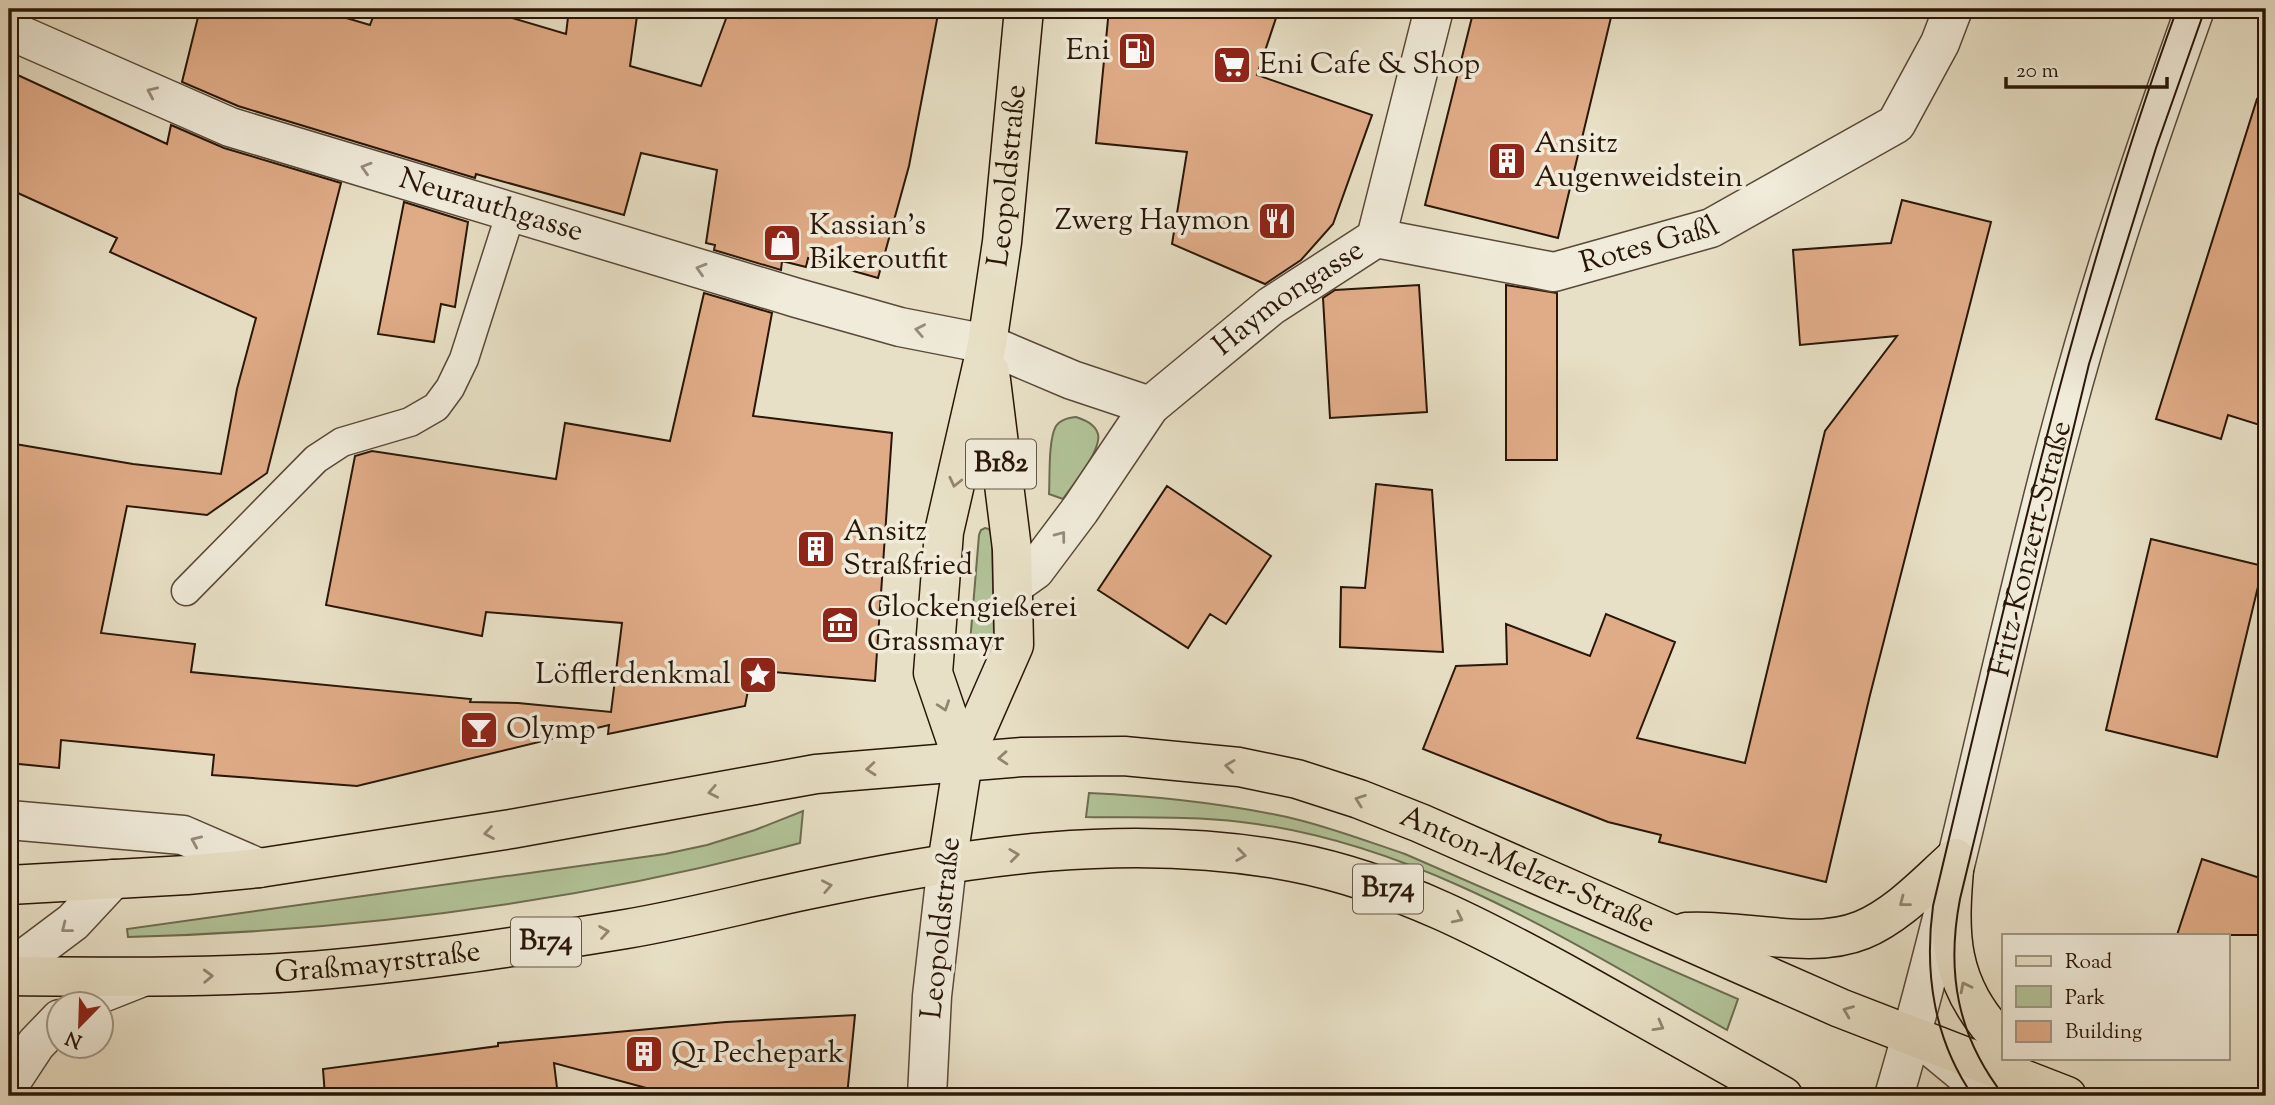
<svg xmlns="http://www.w3.org/2000/svg" width="2275" height="1105" font-family="'Sorts Mill Goudy',serif">
<style>
.green{fill:#b2c398;stroke:#6e6c50;stroke-width:2}
.building{fill:#e0ac88;stroke:#2a1608;stroke-width:2}
.lines{fill:none;stroke-linecap:round;stroke-linejoin:round}
.service-casing{stroke:#5a4838;stroke-width:31}
.minor-casing{stroke:#5a4838;stroke-width:41}
.tertiary-casing{stroke:#5a4838;stroke-width:41}
.primary-casing{stroke:#2a1608;stroke-width:41}
.service{stroke:#f0ebda;stroke-width:28}
.minor{stroke:#f0ebda;stroke-width:38}
.tertiary{stroke:#f0ebda;stroke-width:38}
.primary{stroke:#e8e0c6;stroke-width:38}
.tram{stroke:#2a1608;stroke-width:2}
.oneway{stroke:#978b7c}
.oneway2{stroke:#928570}
.labels{text-anchor:middle;dominant-baseline:central;stroke-width:7;stroke-linejoin:round;paint-order:stroke}
.shield{fill:#f0ebda;stroke:#655647;stroke-width:2}
.shield-label{font-size:28px;font-weight:bold;fill:#2a1608}
.poi-label{font-size:30px;fill:#2a1608;stroke:#f0ebda;text-anchor:start}
.street-label{font-size:30px;fill:#2a1608;stroke:#f0ebda}
</style>
<rect width="100%" height="100%" fill="#e8e0c6"/>
<filter id="stains"><feTurbulence type="fractalNoise" baseFrequency=".00286" numOctaves="4"/><feColorMatrix values="0 0 0 0 .2 0 0 0 0 .09 0 0 0 0 .02 0 0 0 .5 -.17"/></filter>
<radialGradient id="worn" r=".72"><stop offset=".6" stop-color="#630" stop-opacity="0"/><stop offset="1" stop-color="#630" stop-opacity=".3"/></radialGradient>
<path class="green" d="M1076,417C1085,420 1095,424 1098,434C1102,450 1072,486 1063,499L1049,494C1050,478 1048,440 1056,426C1061,419 1069,418 1076,417Z
M985,528L989,529L992,537L994,636L970,643L979,535L981,530Z
M1089,793C1156,796 1221,803 1287,817C1327,826 1366,841 1405,854L1738,999L1727,1030C1575,945 1418,842 1241,822C1189,816 1137,818 1086,817Z
M803,811L800,843C582,902 353,931 128,937L127,929L665,854L707,845L755,830Z"/>
<path class="building" d="M200,9H316L370,25L376,9H482L566,34L569,9H638L630,66L701,86L727,16L740,18L742,9H939L909,166L878,278L808,258L806,267L782,261L781,270L714,250L715,245L706,243L717,170L641,153L624,215L476,174L475,178L238,106L182,82Z
M1109,9H1279L1257,75L1372,115L1333,224L1301,260L1265,284L1172,244L1187,152L1096,143Z
M1474,9H1613L1558,238L1425,205Z
M9,71L167,144L171,125L224,148L341,183L267,473L207,515L127,506L101,633L195,644L191,672L471,699L470,702L518,703L611,712L622,623L486,612L482,636L326,605L355,456L372,451L556,479L565,423L670,441L704,293L772,313L753,416L892,433L875,681L752,670L745,706L608,734L609,725L357,786L212,775L214,755L61,740L59,768L9,763V443L133,464L221,474L237,389L256,318L110,252L117,238L9,189Z
M2257,99L2266,101V427L2228,415L2221,439L2156,419Z
M1902,200L1991,222L1870,695L1826,882L1659,842L1661,835L1608,822L1423,749L1456,666L1507,664L1506,624L1590,656L1606,614L1675,642L1637,738L1745,763L1825,431L1897,336L1800,345L1793,250L1891,243Z
M404,202L468,222L455,307L441,304L434,342L378,334Z
M1419,285L1427,412L1330,418L1323,298L1335,290Z
M1506,285L1557,293V460H1506Z
M1376,484L1432,490L1443,652L1340,647L1341,587L1365,588Z
M1167,486L1271,556L1226,624L1210,614L1188,648L1098,590Z
M2151,539L2263,566L2217,757L2106,730Z
M2202,859L2266,880V935H2177Z
M855,1015L847,1096H676L554,1063L558,1096H325L323,1069L498,1046V1043L726,1022Z"/>
<g class="lines">
<defs>
<path id="service" d="M186,591L316,459L342,442L410,422L436,407L450,388L464,359L511,212
M1926,1049L1983,1096"/>
<g id="minor">
<path id="s1" d="M9,30L230,127L797,298L900,327L987,344L1072,380L1150,406"/>
<path id="s2" d="M1376,238L1554,272L1711,228L1896,124L1940,43L1953,9"/>
<path id="s3" d="M1014,585L1035,570L1080,510L1150,406L1271,306L1376,238L1434,9"/>
<path d="M9,820L183,835L259,868"/>
</g>
<g id="tertiary">
<path d="M9,970L73,922L113,879"/>
<path d="M83,1004L92,997L140,978"/>
<path d="M9,1085L36,1044L60,1019"/>
<path d="M927,1096L932,996L947,864"/>
<path id="s4" d="M1894,1096C1959,875 2002,647 2062,425C2099,284 2146,146 2195,9"/>
</g>
<g id="primary">
<path id="s5" d="M963,761L933,673L944,532L987,344L1002,242L1024,9"/>
<path d="M1955,858C1948,935 1946,983 2004,1043"/>
<path d="M947,864L963,761L1014,645L1012,549L990,372"/>
<path id="s6" d="M9,885L187,875L259,868L511,829L816,774L1022,757L1124,756L1239,767L1297,779L1359,799L1420,823L1840,1008L2067,1096"/>
<path d="M1686,932C1740,928 1811,951 1862,930C1898,915 1927,883 1955,858"/>
<path id="s7" d="M9,976C104,977 200,978 295,972C406,964 516,947 626,929C686,919 746,903 807,890C966,856 1131,831 1293,862C1397,882 1490,932 1582,983C1649,1020 1716,1059 1783,1096"/>
</g>
</defs>
<use href="#service" class="service-casing"/>
<use href="#minor" class="minor-casing"/>
<use href="#tertiary" class="tertiary-casing"/>
<use href="#primary" class="primary-casing"/>
<use href="#service" class="service"/>
<use href="#minor" class="minor"/>
<use href="#tertiary" class="tertiary"/>
<use href="#primary" class="primary"/>
<path class="tram" d="M1973,1096C1934,1040 1924,973 1933,906C2005,605 2071,300 2177,9
M2004,1096C1957,1036 1946,972 1960,899L2089,364L2156,148L2205,9"/>
</g>
<defs><path id="oneway-chevron" d="M-2-3.5L2.5 0L-2 3.5" fill="none" stroke-width="1.6" stroke-linecap="round" stroke-linejoin="round" transform="scale(1.75)"/></defs>
<g class="oneway">
<use href="#oneway-chevron" transform="translate(152 92) rotate(-156)"/>
<use href="#oneway-chevron" transform="translate(366 168) rotate(-163)"/>
<use href="#oneway-chevron" transform="translate(701 269) rotate(-163)"/>
<use href="#oneway-chevron" transform="translate(920 330) rotate(-169)"/>
<use href="#oneway-chevron" transform="translate(1061 536) rotate(-53)"/>
<use href="#oneway-chevron" transform="translate(196 841) rotate(-156)"/>
<use href="#oneway-chevron" transform="translate(66 928) rotate(142)"/>
</g>
<g class="oneway2">
<use href="#oneway-chevron" transform="translate(955 482) rotate(103)"/>
<use href="#oneway-chevron" transform="translate(944 706) rotate(71)"/>
<use href="#oneway-chevron" transform="translate(1003 758) rotate(176)"/>
<use href="#oneway-chevron" transform="translate(1230 766) rotate(-173)"/>
<use href="#oneway-chevron" transform="translate(871 769) rotate(175)"/>
<use href="#oneway-chevron" transform="translate(713 792) rotate(169)"/>
<use href="#oneway-chevron" transform="translate(1360 800) rotate(-160)"/>
<use href="#oneway-chevron" transform="translate(489 833) rotate(171)"/>
<use href="#oneway-chevron" transform="translate(1014 855) rotate(-7)"/>
<use href="#oneway-chevron" transform="translate(1241 855) rotate(8)"/>
<use href="#oneway-chevron" transform="translate(827 886) rotate(-11)"/>
<use href="#oneway-chevron" transform="translate(1904 902) rotate(142)"/>
<use href="#oneway-chevron" transform="translate(1458 918) rotate(26)"/>
<use href="#oneway-chevron" transform="translate(604 932) rotate(-9)"/>
<use href="#oneway-chevron" transform="translate(208 976) rotate(-2)"/>
<use href="#oneway-chevron" transform="translate(1965 987) rotate(-117)"/>
<use href="#oneway-chevron" transform="translate(1848 1011) rotate(-158)"/>
<use href="#oneway-chevron" transform="translate(1659 1026) rotate(29)"/>
</g>
<defs>
<symbol id="fuel-square" viewBox="-11 -11 22 22"><rect x="-9" y="-9" width="18" height="18" rx="4" fill="#8f2418" stroke="#f0ebda"/><path d="M-5.5-6h7V0h2V4h1.3V-2.5L3-4.5l.8-.8L6-3V5H2.5V1h-1V6h-7ZM-4.2-4.7v3.2H.2V-4.7Z" fill="#fff"/></symbol>
<symbol id="supermarket-square" viewBox="-11 -11 22 22"><rect x="-9" y="-9" width="18" height="18" rx="4" fill="#8f2418" stroke="#f0ebda"/><path d="M-6-5.5h2.5l.6 2H6L4.5 2H-2.5L-4.4-4H-6ZM-1.5 3.2a1.3 1.3 0 1 0 .1 0ZM3 3.2a1.3 1.3 0 1 0 .1 0Z" fill="#fff"/></symbol>
<symbol id="building-square" viewBox="-11 -11 22 22"><rect x="-9" y="-9" width="18" height="18" rx="4" fill="#8f2418" stroke="#f0ebda"/><path d="M-4-6H4V6H1V3H-1V6H-4ZM-2.5-4.3h1.7v1.8h-1.7ZM.8-4.3h1.7v1.8H.8ZM-2.5-1h1.7V.8h-1.7ZM.8-1h1.7V.8H.8Z" fill="#fff"/></symbol>
<symbol id="restaurant-square" viewBox="-11 -11 22 22"><rect x="-9" y="-9" width="18" height="18" rx="4" fill="#8f2418" stroke="#f0ebda"/><path d="M-5-6h1v4h1v-4h1v4h1v-4h1v5L-1.5 .5V6h-2V.5L-5-1ZM5-6V6H3V1.5H1.5Q1.5-4 5-6Z" fill="#fff"/></symbol>
<symbol id="shop-square" viewBox="-11 -11 22 22"><rect x="-9" y="-9" width="18" height="18" rx="4" fill="#8f2418" stroke="#f0ebda"/><path d="M-5-2.5h2.3a2.7 3.5 0 0 1 5.4 0H5L5.5 6h-11ZM-1.5-2.5h3a1.5 2.3 0 0 0-3 0Z" fill="#fff"/></symbol>
<symbol id="museum-square" viewBox="-11 -11 22 22"><rect x="-9" y="-9" width="18" height="18" rx="4" fill="#8f2418" stroke="#f0ebda"/><path d="M0-6L6-3V-2H-6V-3ZM-5-1h2V3h-2ZM-1-1h2V3h-2ZM3-1h2V3H3ZM-6 4H6V6H-6Z" fill="#fff"/></symbol>
<symbol id="sight-square" viewBox="-11 -11 22 22"><rect x="-9" y="-9" width="18" height="18" rx="4" fill="#8f2418" stroke="#f0ebda"/><path d="M0-6L1.8-2.2L6-1.7L2.9 1.2L3.7 5.4L0 3.3L-3.7 5.4L-2.9 1.2L-6-1.7L-1.8-2.2Z" fill="#fff"/></symbol>
<symbol id="bar-square" viewBox="-11 -11 22 22"><rect x="-9" y="-9" width="18" height="18" rx="4" fill="#8f2418" stroke="#f0ebda"/><path d="M-6-5H6L.8 .8V4.5H3.5V6h-7V4.5H-.8V.8Z" fill="#fff"/></symbol>
</defs>
<g fill-rule="evenodd">
<use href="#fuel-square" x="1115" y="29" width="44" height="44"/>
<use href="#supermarket-square" x="1210" y="43" width="44" height="44"/>
<use href="#building-square" x="1485" y="139" width="44" height="44"/>
<use href="#restaurant-square" x="1255" y="199" width="44" height="44"/>
<use href="#shop-square" x="760" y="221" width="44" height="44"/>
<use href="#building-square" x="794" y="527" width="44" height="44"/>
<use href="#museum-square" x="818" y="603" width="44" height="44"/>
<use href="#sight-square" x="736" y="653" width="44" height="44"/>
<use href="#bar-square" x="457" y="708" width="44" height="44"/>
<use href="#building-square" x="622" y="1032" width="44" height="44"/>
</g>
<g class="labels">
<g class="shield">
<rect x="966" y="439.5" width="70" height="49" rx="5"/>
<rect x="1353" y="864.5" width="70" height="49" rx="5"/>
<rect x="511" y="917.5" width="70" height="49" rx="5"/>
</g>
<g class="shield-label">
<text x="1001" y="464">B182</text>
<text x="1388" y="889">B174</text>
<text x="546" y="942">B174</text>
</g>
<g class="poi-label">
<text x="1110" y="51" text-anchor="end">Eni</text>
<text x="1259" y="65">Eni Cafe &amp; Shop</text>
<text x="1534" y="144">Ansitz<tspan x="1534" dy="34">Augenweidstein</tspan></text>
<text x="1250" y="221" text-anchor="end">Zwerg Haymon</text>
<text x="809" y="226">Kassian's<tspan x="809" dy="34">Bikeroutfit</tspan></text>
<text x="843" y="532">Ansitz<tspan x="843" dy="34">Straßfried</tspan></text>
<text x="867" y="608">Glockengießerei<tspan x="867" dy="34">Grassmayr</tspan></text>
<text x="731" y="675" text-anchor="end">Löfflerdenkmal</text>
<text x="506" y="730">Olymp</text>
<text x="671" y="1054">Q1 Pechepark</text>
</g>
<g class="street-label">
<text stroke="none"><textPath href="#s5" startOffset="597">Leopoldstraße</textPath></text>
<text stroke="none"><textPath href="#s1" startOffset="514">Neurauthgasse</textPath></text>
<text stroke="none"><textPath href="#s2" startOffset="280">Rotes Gaßl</textPath></text>
<text stroke="none"><textPath href="#s3" startOffset="402">Haymongasse</textPath></text>
<text stroke="none"><textPath href="#s4" startOffset="564">Fritz-Konzert-Straße</textPath></text>
<text stroke="none"><textPath href="#s6" startOffset="1547">Anton-Melzer-Straße</textPath></text>
<text transform="translate(942 928) rotate(-84)">Leopoldstraße</text>
<text stroke="none"><textPath href="#s7" startOffset="369">Graßmayrstraße</textPath></text>
</g>
</g>
<rect width="2275" height="1105" fill="none" stroke="#e8e0c6" stroke-width="35"/>
<rect x="10" y="10" width="2254" height="1084" fill="none" stroke="#2a1608" stroke-width="3.5"/>
<rect x="18" y="18" width="2240" height="1070" fill="none" stroke="#2a1608" stroke-width="2"/>
<rect x="2002" y="934" width="228" height="126" fill="#f0ebda" stroke="#a19686" stroke-width="2"/>
<rect x="2016" y="956" width="35" height="10" fill="#e8e0c6" stroke="#a19686" stroke-width="2"/>
<text x="2065" y="968" font-size="21" fill="#2a1608">Road</text>
<rect x="2016" y="986" width="35" height="21" fill="#b2c398" stroke="#a19686" stroke-width="2"/>
<text x="2065" y="1004" font-size="21" fill="#2a1608">Park</text>
<rect x="2016" y="1021" width="35" height="21" fill="#e0ac88" stroke="#a19686" stroke-width="2"/>
<text x="2065" y="1038" font-size="21" fill="#2a1608">Building</text>
<g transform="translate(80 1025) rotate(203)"><circle r="33" fill="#f0ebda" stroke="#a19686" stroke-width="2"/>
<path d="M0-5L12 26L0 18L-12 26Z" fill="#8f2418"/>
<text y="-10" font-size="19" font-weight="bold" text-anchor="middle" fill="#2a1608">N</text>
</g>
<path d="M2006 77v10h161v-10" fill="none" stroke="#2a1608" stroke-width="3.5"/>
<text x="2016" y="77" font-size="21" fill="#2a1608" stroke="#f0ebda" stroke-width="5" paint-order="stroke">20 m</text>
<rect width="100%" height="100%" filter="url(#stains)"/>
<rect width="100%" height="100%" fill="url(#worn)"/>
</svg>
